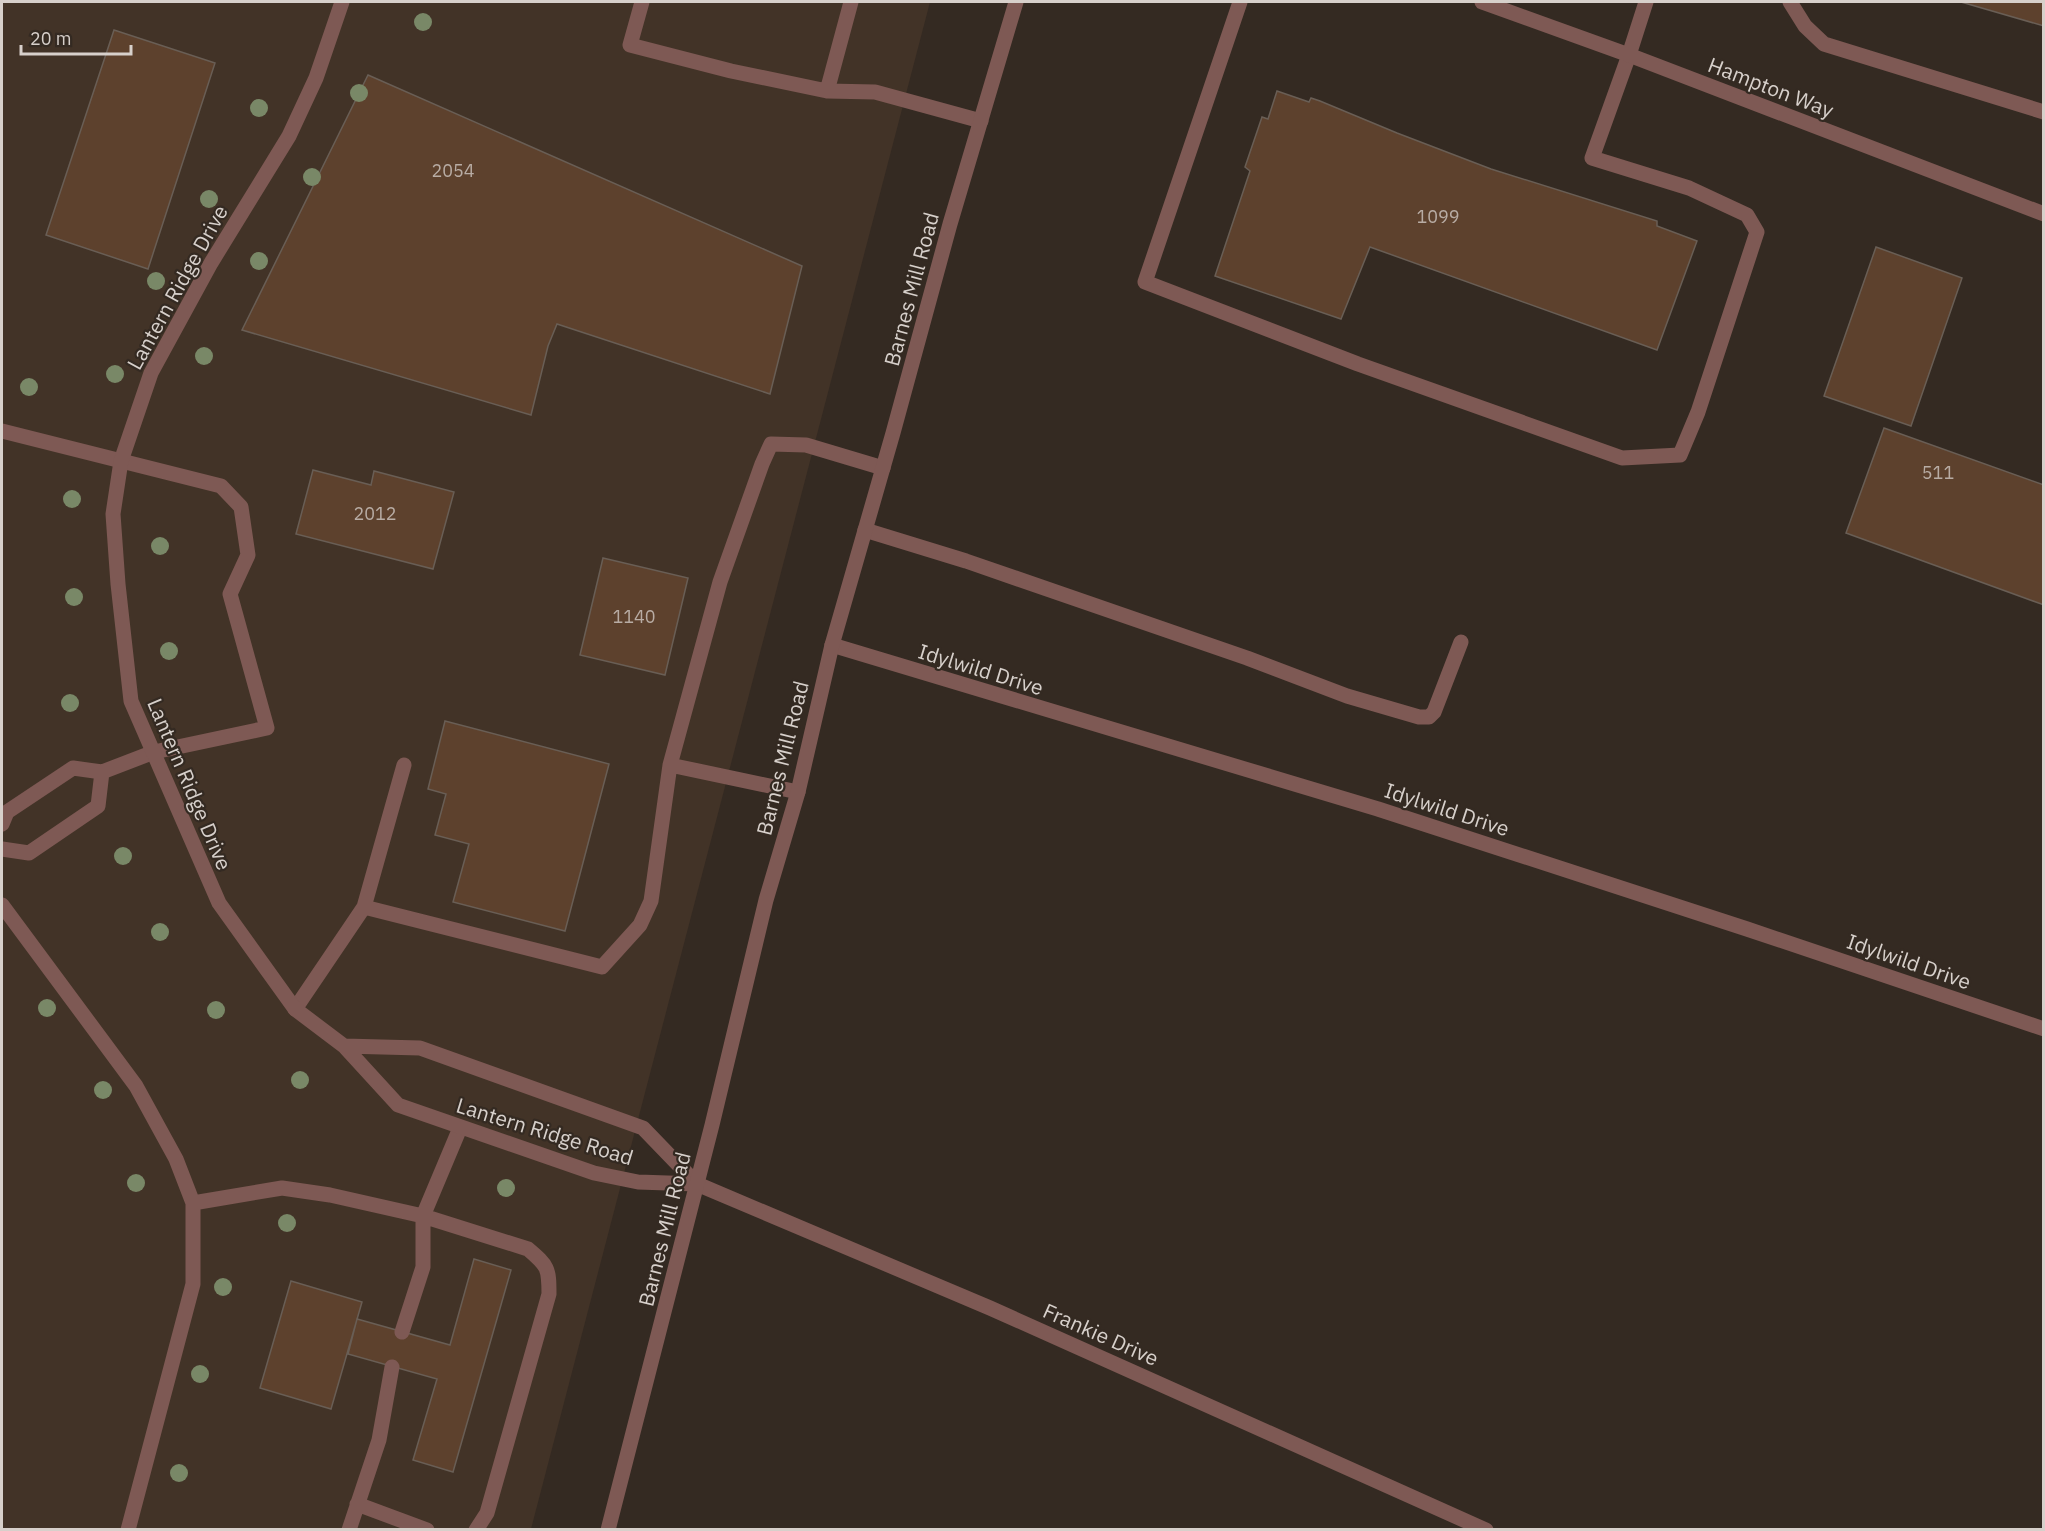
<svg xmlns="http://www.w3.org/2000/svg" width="2045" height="1531" font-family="'IBM Plex Sans',sans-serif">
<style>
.built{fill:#423327}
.building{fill:#5d412d;stroke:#695e55;stroke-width:1.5}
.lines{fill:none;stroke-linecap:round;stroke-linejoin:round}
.service{stroke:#7e5954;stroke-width:15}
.minor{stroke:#7e5954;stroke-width:15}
.tertiary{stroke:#7e5954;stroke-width:15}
.tree{fill:#798867}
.labels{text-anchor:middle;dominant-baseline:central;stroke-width:4.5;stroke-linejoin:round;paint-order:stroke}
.number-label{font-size:18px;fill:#b8aca4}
.street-label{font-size:21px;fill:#d7d0cb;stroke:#342a22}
</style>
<rect width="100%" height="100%" fill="#342a22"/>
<path class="built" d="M2,2H930L531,1529L2,1530Z"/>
<path class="building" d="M1961,2H2044V26Z
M114,30L215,63L148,269L46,235Z
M368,75L802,266L770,394L557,324L548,346L531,415L242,330Z
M1277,91L1309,102L1311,98L1320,101L1397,133L1491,169L1657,221V226L1697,241L1657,350L1370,247L1341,319L1215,276L1250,171L1245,167L1262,117L1268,119Z
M1876,247L1962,278L1911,426L1824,396Z
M1884,428L2044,485V605L1846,533Z
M313,470L371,485L374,471L454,492L433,569L296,534Z
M603,558L688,578L665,675L580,655Z
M445,721L609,764L565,931L453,902L469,844L435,835L446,794L428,789Z
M474,1259L511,1270L453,1472L413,1460L437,1379L348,1354L357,1319L450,1345Z
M291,1281L362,1302L331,1409L260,1388Z"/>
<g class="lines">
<path class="service" d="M642,2L630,45L731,71L827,91L875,92L981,121
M1240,2L1145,282L1358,364L1622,458L1680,455L1698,412L1757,232L1747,215L1689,188L1592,158L1629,55
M1790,2L1805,26L1824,44L2044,112
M827,91L851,2
M2,431L221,486L241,507L248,555L230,594L267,728L154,752L102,772L73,768L7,812L2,824
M865,530L966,561L1247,658L1347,696L1419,717H1429L1434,712L1461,642
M670,765L720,582L762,464L771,444L806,445L883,468
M2,849L29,853L98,806L102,772
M2,905L136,1086L176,1159L193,1203V1284L128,1530
M364,907L404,765
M295,1009L364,907L602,967L640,925L651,901L670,765L798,792
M460,1128L423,1216L528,1249C548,1266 549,1268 549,1294L487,1513L476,1530
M193,1203L282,1188L330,1195L423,1216V1267L402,1332
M357,1504L427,1530
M349,1530L379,1440L392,1367"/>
<path class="minor" d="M342,2L316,78L289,136L211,263L151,373L121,461L113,514L118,584L131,701L219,903L295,1009L344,1046L398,1105L594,1173L638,1182L697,1184L643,1128L420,1048L344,1046
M1482,2L1629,55L2044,214
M1629,55L1646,2
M832,645L1378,809L1747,929L2044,1029
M697,1184L990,1308L1486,1530"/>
<path class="tertiary" d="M608,1530L712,1125L766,900L798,792L832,645L893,433L950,224L1016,2"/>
</g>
<g class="tree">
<circle cx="423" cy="22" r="9"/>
<circle cx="359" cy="93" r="9"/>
<circle cx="259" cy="108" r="9"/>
<circle cx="312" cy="177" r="9"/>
<circle cx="209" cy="199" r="9"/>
<circle cx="259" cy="261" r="9"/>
<circle cx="156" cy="281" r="9"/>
<circle cx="204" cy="356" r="9"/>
<circle cx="115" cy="374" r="9"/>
<circle cx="29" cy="387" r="9"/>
<circle cx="72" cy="499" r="9"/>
<circle cx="160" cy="546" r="9"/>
<circle cx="74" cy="597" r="9"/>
<circle cx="169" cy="651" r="9"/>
<circle cx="70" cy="703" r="9"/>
<circle cx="123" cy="856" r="9"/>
<circle cx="160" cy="932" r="9"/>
<circle cx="47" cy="1008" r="9"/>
<circle cx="216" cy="1010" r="9"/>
<circle cx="300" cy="1080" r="9"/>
<circle cx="103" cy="1090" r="9"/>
<circle cx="136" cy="1183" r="9"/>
<circle cx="506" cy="1188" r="9"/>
<circle cx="287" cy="1223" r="9"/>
<circle cx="223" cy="1287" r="9"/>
<circle cx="200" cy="1374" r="9"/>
<circle cx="179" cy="1473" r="9"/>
</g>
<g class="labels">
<g class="number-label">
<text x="453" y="170">2054</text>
<text x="1438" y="216">1099</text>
<text x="1938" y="472">511</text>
<text x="375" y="513">2012</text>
<text x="634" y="616">1140</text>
</g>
<g class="street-label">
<text transform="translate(1771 87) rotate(21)">Hampton Way</text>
<text transform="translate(177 287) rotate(-61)">Lantern Ridge Drive</text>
<text transform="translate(911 289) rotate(-75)">Barnes Mill Road</text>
<text transform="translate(981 669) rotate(17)">Idylwild Drive</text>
<text transform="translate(782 758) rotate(-76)">Barnes Mill Road</text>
<text transform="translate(190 784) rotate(67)">Lantern Ridge Drive</text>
<text transform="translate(1447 809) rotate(18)">Idylwild Drive</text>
<text transform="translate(1909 961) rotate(19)">Idylwild Drive</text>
<text transform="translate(545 1131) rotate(17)">Lantern Ridge Road</text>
<text transform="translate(664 1229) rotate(-76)">Barnes Mill Road</text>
<text transform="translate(1101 1334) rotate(24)">Frankie Drive</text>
</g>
</g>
<rect width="2045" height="1531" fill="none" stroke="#d7d0cb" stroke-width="6"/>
<path d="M21 45v9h110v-9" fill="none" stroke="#d7d0cb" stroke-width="3"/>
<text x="30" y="45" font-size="18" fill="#d7d0cb" stroke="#342a22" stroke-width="4.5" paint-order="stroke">20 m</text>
</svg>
